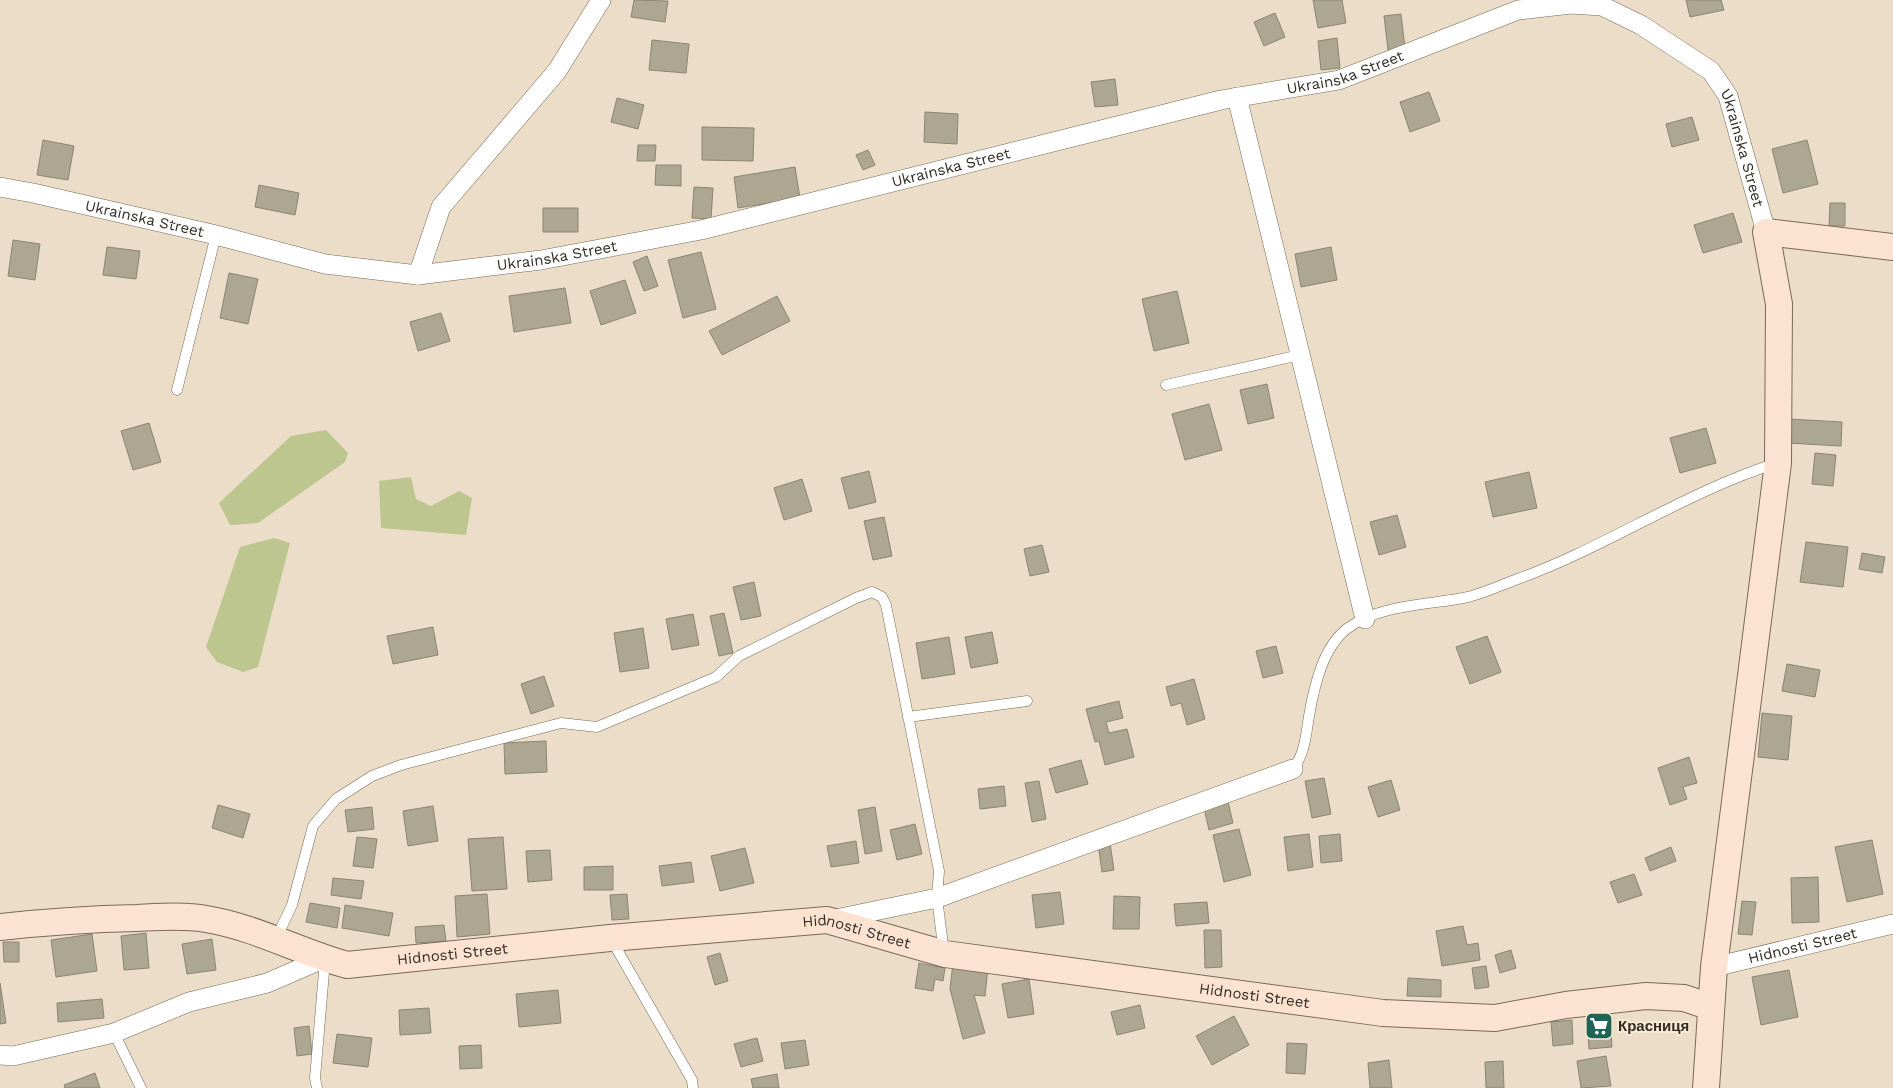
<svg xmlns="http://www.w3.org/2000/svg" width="1893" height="1088" font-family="'Work Sans',sans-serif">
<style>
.water{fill:#bcc68e}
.building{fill:#ada791;stroke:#8b8570}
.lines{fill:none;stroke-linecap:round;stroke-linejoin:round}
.lane-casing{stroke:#776a58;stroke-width:11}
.street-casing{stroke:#776a58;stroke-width:20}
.secondary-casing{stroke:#776a58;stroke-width:28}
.lane{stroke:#fff;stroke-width:10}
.street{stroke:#fff;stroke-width:19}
.secondary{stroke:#fce3d1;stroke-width:26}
.labels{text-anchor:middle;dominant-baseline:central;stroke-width:4;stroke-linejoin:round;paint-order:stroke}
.street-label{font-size:15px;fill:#322c24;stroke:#f9ead5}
.poi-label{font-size:15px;font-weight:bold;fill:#322c24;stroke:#f9ead5;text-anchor:start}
</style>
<rect width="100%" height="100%" fill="#ebddc8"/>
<path class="water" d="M326,430L348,453L345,462L258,523L230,525L219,503L291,436Z
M411,477L416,499L431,506L459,491L472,498L466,535L381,528L379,481Z
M274,538L290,543L258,667L243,672L217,662L206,647L240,547Z"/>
<path class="building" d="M634,0L668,1L665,22L631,17Z
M1313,0H1342L1346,23L1318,28Z
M1686,0H1721L1724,10L1690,17Z
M1275,13L1285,37L1264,46L1254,22Z
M1401,14L1405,48L1388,50L1384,16Z
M1337,38L1340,68L1321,70L1318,41Z
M652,40L689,44L686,73L649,70Z
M1115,79L1118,105L1095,107L1091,82Z
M1429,92L1440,121L1410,132L1400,102Z
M617,98L644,105L638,129L611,122Z
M925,112L958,114L957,144L924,142Z
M1692,117L1699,140L1672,147L1666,124Z
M702,127L754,128L753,161L702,160Z
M43,140L74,146L68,180L37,175Z
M1807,140L1818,184L1783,193L1772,149Z
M638,145H656L655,161H637Z
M868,150L875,165L863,170L856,155Z
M656,165H681V186L655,185Z
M795,167L800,198L738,208L734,177Z
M259,185L299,193L295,215L255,207Z
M694,187L713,188L711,219L692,218Z
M1830,203H1845V226H1829Z
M543,208H578V232H543Z
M1733,213L1742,242L1703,253L1694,225Z
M13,240L40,244L35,280L8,276Z
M107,247L140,251L136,279L103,275Z
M1331,247L1337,280L1301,287L1295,254Z
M701,252L716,309L683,318L668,260Z
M647,256L658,286L644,291L633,262Z
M229,273L258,279L248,324L220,318Z
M625,280L636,313L601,325L590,291Z
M565,288L571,323L514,332L509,296Z
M1177,291L1189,343L1154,351L1142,299Z
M777,296L790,321L722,355L709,331Z
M441,313L450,341L418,351L410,322Z
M1267,384L1274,418L1248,424L1240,390Z
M1209,404L1222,450L1185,460L1172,414Z
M1789,419L1842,422L1841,446L1788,443Z
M149,423L161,462L133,470L121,431Z
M1706,428L1716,463L1680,473L1670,438Z
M1815,453L1836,455L1833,486L1812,484Z
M869,471L876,502L849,509L841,478Z
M1529,472L1537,508L1493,517L1485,482Z
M802,479L812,511L784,520L774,488Z
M1397,515L1406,547L1379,555L1370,522Z
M884,517L892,556L873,560L864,521Z
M1806,542L1848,547L1843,587L1800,582Z
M1042,545L1049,572L1030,576L1024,549Z
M1862,553L1885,557L1882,573L1859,569Z
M754,582L761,616L741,620L733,587Z
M724,613L733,653L719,656L710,616Z
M693,614L699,645L672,650L666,619Z
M433,627L438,655L393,664L387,636Z
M643,628L649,668L620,672L614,633Z
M992,632L998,663L971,668L965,637Z
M1487,636L1501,672L1470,684L1456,647Z
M949,637L955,674L922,679L916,643Z
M1276,646L1283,673L1263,678L1256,651Z
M1787,664L1820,670L1815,697L1782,691Z
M544,676L554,706L531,714L521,684Z
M1194,679L1205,719L1187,725L1181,703L1171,706L1166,687Z
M1119,701L1123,718L1106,722L1109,733L1127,729L1134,757L1105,765L1099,741L1095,742L1086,709Z
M1762,713L1792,716L1788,760L1758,757Z
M546,741L547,772L505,774L504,743Z
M1689,757L1697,783L1683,787L1687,799L1670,805L1658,768Z
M1081,760L1088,784L1056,793L1049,769Z
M1324,778L1331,814L1312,818L1305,781Z
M1391,780L1400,810L1378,817L1368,787Z
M1039,781L1046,819L1032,822L1025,783Z
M1004,786L1006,806L980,809L978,789Z
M1228,802L1233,823L1209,830L1204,808Z
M218,805L250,814L243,838L212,828Z
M433,806L438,841L408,846L403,811Z
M372,807L374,829L348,832L345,810Z
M875,807L882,851L865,854L858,810Z
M915,824L922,854L897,860L890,830Z
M1239,829L1251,875L1224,882L1213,835Z
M1309,834L1313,867L1288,871L1284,837Z
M1340,834L1342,861L1321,863L1319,836Z
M357,837L377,839L373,868L353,866Z
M503,837L507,889L472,891L468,839Z
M1872,840L1883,894L1847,902L1835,847Z
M856,841L859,863L831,867L827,846Z
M1110,843L1114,870L1102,872L1098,844Z
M1671,847L1676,861L1650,871L1645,858Z
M745,848L754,883L720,891L711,856Z
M550,850L552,880L528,882L526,851Z
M691,862L694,882L662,886L659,866Z
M613,866V890H584V867Z
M1634,874L1642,895L1618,903L1610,882Z
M1818,877L1819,922L1792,923L1791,878Z
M333,878L364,881L361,899L331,895Z
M1060,892L1064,924L1036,928L1032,895Z
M487,894L490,934L457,937L455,896Z
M627,894L629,919L612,920L610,895Z
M1114,896L1140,897L1139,929H1113Z
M1742,901L1756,902L1752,935L1738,934Z
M1207,902L1209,923L1176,926L1174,904Z
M310,903L340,908L337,928L306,922Z
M345,905L393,913L389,936L342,928Z
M444,925L446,941L416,943L415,927Z
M1463,926L1467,945L1478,943L1480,960L1442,966L1436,931Z
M1204,930H1221L1222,967L1205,968Z
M146,933L149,968L124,970L121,936Z
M92,934L97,971L56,977L51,940Z
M212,939L216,970L187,974L182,944Z
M3,942H19V962H4Z
M1511,950L1516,968L1500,973L1495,955Z
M720,953L728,981L715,985L707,957Z
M919,963L945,968L943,981L935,979L933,991L915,988Z
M953,963L988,967L985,996L974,995L985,1033L963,1039L950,989Z
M1486,966L1489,987L1475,989L1472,968Z
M1789,970L1798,1017L1761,1025L1752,977Z
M1408,978L1441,980V997L1407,996Z
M1029,979L1034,1014L1008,1018L1002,984Z
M0,983L6,1023L0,1024Z
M558,990L561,1023L519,1027L516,994Z
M102,999L104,1018L58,1022L57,1003Z
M1140,1005L1145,1028L1117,1035L1111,1012Z
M429,1008L431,1033L400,1035L399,1010Z
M1234,1016L1249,1045L1212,1065L1196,1036Z
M1610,1016L1612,1047L1589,1049L1587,1018Z
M1572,1020L1573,1044L1553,1046L1551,1022Z
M309,1026L312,1054L297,1056L294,1028Z
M337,1034L372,1038L368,1067L333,1063Z
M757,1038L763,1061L741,1067L734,1044Z
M805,1040L809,1065L785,1069L781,1043Z
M1287,1043L1307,1044L1305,1074L1286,1073Z
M481,1045L482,1068L460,1069L459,1046Z
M1606,1056L1611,1086L1581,1088L1577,1061Z
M1389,1060L1392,1088H1370L1368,1063Z
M1503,1061L1504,1088H1486L1485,1062Z
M95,1073L100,1088H65L64,1085Z
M777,1074L779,1088H753L751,1079Z"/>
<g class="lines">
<defs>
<path id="lane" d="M1166,385L1300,355
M177,390L216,235
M908,717L1027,701
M1293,769C1305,754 1306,734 1309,716C1314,687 1323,646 1348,628C1380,604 1431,605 1468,597C1484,593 1499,586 1515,580C1605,548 1685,492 1777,463
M276,939L292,905L313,826L336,799L372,776L401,765L561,723L597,727L716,677L739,656L856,598L872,592L882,597L886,605L939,871L937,898L944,953
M611,939L692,1080L693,1088
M114,1033L141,1088
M317,1088L315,1078L325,960"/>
<g id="street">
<path d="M1237,97L1365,619"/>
<path id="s1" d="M0,187L33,193L216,235L325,264L418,275L541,260L701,230L1221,100L1339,80L1518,10L1571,4L1602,6L1641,25L1711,71L1728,96L1766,232"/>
<path d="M418,275L441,207L557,71L601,0"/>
<path d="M831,920L937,898L1293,769"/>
<path id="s2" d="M1714,967L1893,924"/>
<path d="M0,1055L13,1056L114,1033L189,1002L267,983L325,958"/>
</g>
<g id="secondary">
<path id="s3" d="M0,927C46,922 91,919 137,918C159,917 184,915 206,919C255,927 300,952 347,965L610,938L827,920L945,954L1383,1013L1495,1018L1566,1005L1646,996L1684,998L1711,1007"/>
<path d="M1706,1088L1714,967L1778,463L1779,304L1766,232L1893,247"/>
</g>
</defs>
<use href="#lane" class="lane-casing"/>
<use href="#street" class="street-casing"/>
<use href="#secondary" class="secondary-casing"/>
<use href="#lane" class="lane"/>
<use href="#street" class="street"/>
<use href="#secondary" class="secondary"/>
</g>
<defs>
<symbol id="supermarket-square" viewBox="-11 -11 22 22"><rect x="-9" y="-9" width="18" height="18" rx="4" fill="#206455" stroke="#f9ead5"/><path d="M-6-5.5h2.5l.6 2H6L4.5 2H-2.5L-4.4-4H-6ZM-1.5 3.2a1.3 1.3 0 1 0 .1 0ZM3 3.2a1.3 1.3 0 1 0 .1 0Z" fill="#fff"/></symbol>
</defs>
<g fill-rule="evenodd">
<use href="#supermarket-square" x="1583" y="1010" width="32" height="32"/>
</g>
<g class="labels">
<g class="street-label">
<text stroke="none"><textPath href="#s1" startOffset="1378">Ukrainska Street</textPath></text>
<text stroke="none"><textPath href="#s1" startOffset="1858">Ukrainska Street</textPath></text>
<text stroke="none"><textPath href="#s1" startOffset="972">Ukrainska Street</textPath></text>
<text stroke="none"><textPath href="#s1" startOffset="148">Ukrainska Street</textPath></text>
<text stroke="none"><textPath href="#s1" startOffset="568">Ukrainska Street</textPath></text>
<text stroke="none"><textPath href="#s3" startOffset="868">Hidnosti Street</textPath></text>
<text stroke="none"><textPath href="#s2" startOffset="91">Hidnosti Street</textPath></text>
<text stroke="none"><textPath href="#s3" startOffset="461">Hidnosti Street</textPath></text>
<text stroke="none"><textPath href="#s3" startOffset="1272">Hidnosti Street</textPath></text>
</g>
<g class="poi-label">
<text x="1618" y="1026">Красниця</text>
</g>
</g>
</svg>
